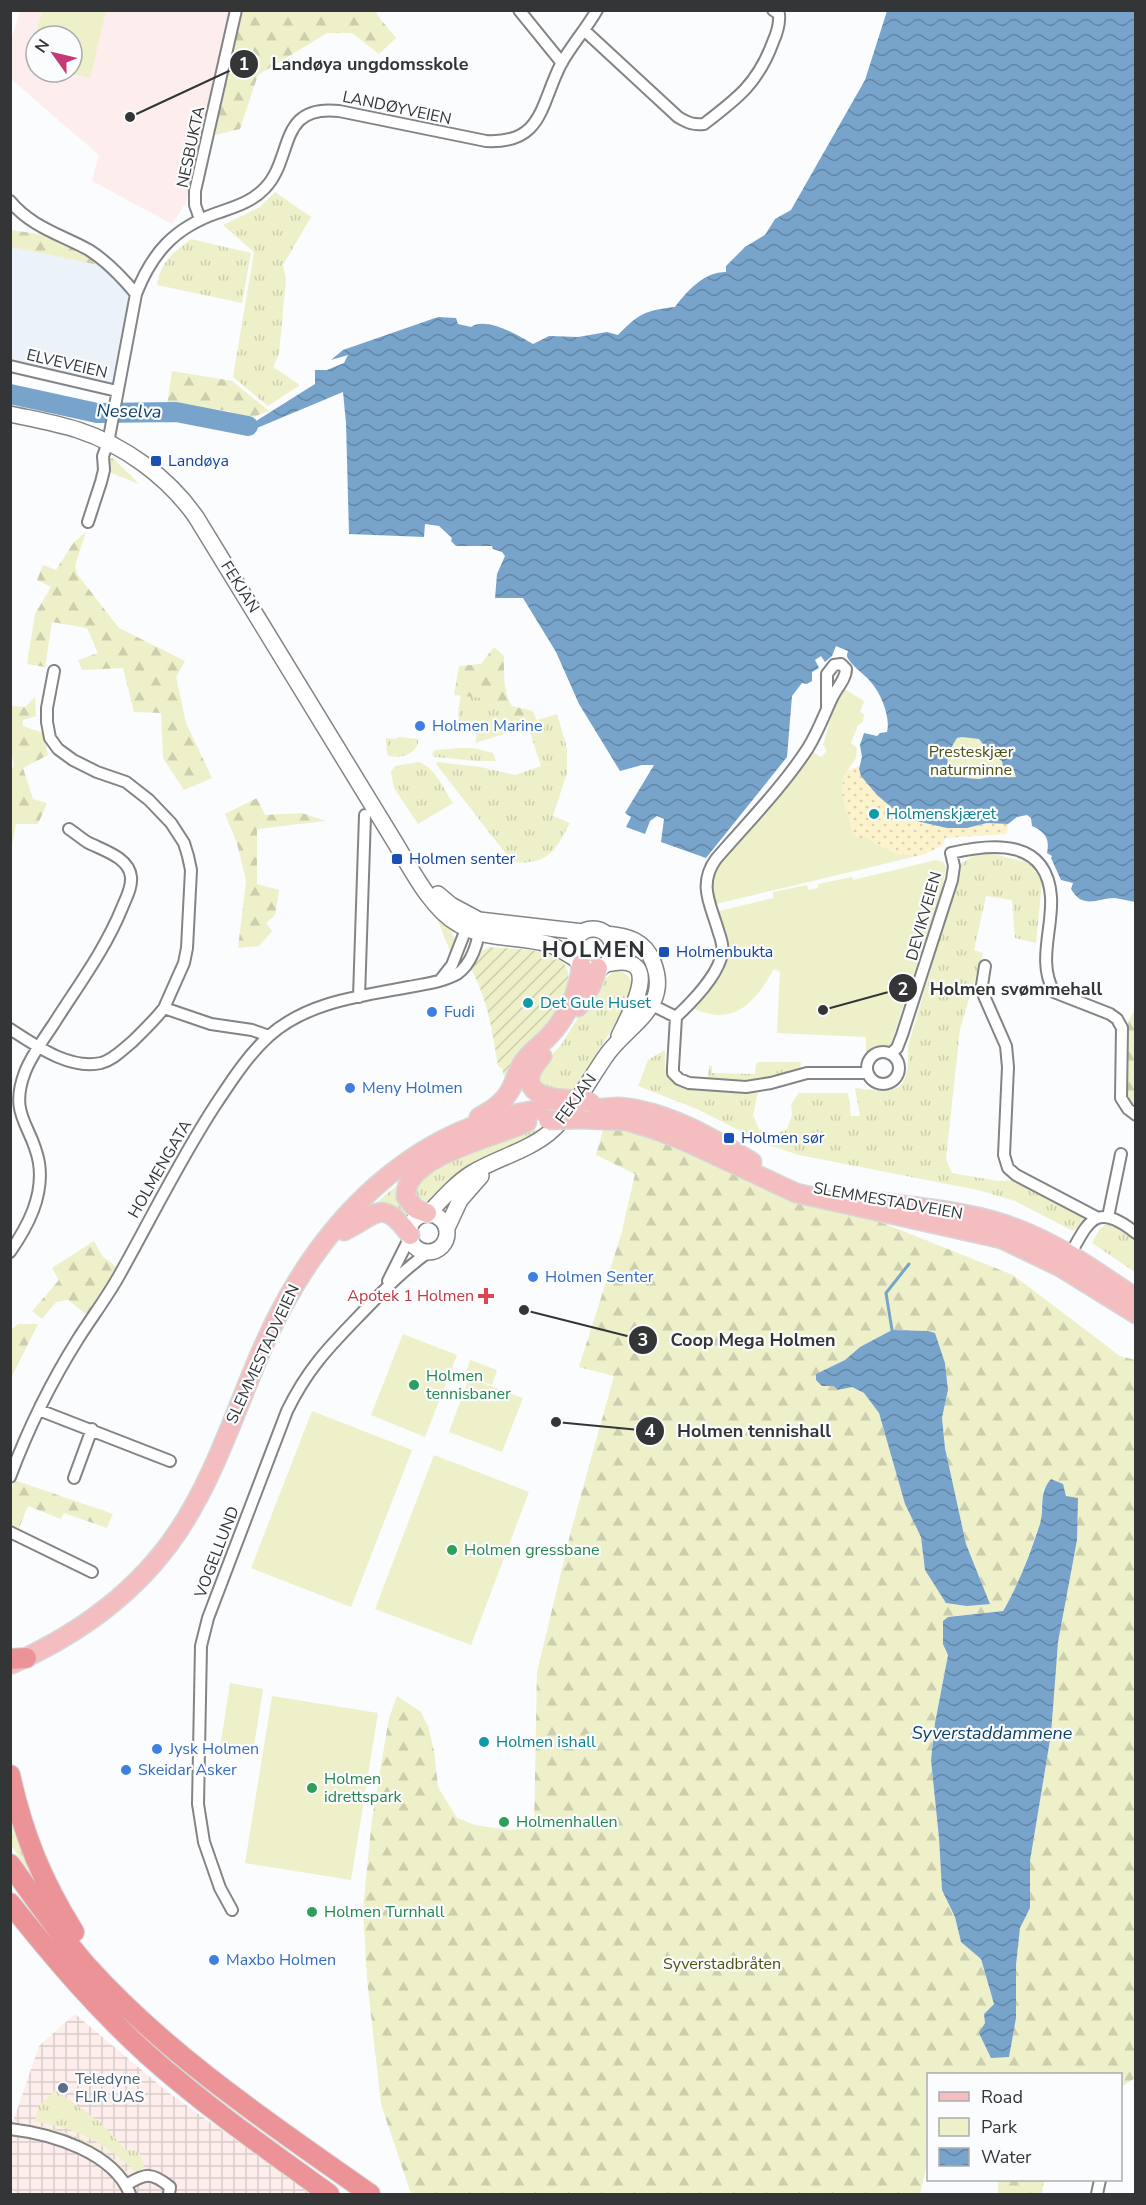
<svg xmlns="http://www.w3.org/2000/svg" width="1146" height="2205" font-family="'Nunito Sans',sans-serif">
<style>
.built{fill:#ebf2fa}
.industrial{fill:url(#industrial-grid)}
.education{fill:#fdedec;fill-rule:evenodd}
.grass{fill:url(#grass-tufts)}
.forest{fill:url(#forest-firs);fill-rule:evenodd}
.sand{fill:url(#sand-dots)}
.park{fill:#eef0c9}
.garden{fill:url(#garden-furrows)}
.water{fill:url(#water-waves);fill-rule:evenodd}
.lines{fill:none;stroke-linecap:round;stroke-linejoin:round}
.stream{stroke:#78a4cb;stroke-width:3}
.river{stroke:#78a4cb;stroke-width:20}
.minor-casing{stroke:#838486;stroke-width:14}
.secondary-casing{stroke:#838486;stroke-width:18}
.primary-casing{stroke:#d6d7d7;stroke-width:21}
.motorway-casing{stroke:#d6d7d7;stroke-width:22}
.minor{stroke:#fff;stroke-width:10}
.secondary{stroke:#fff;stroke-width:15}
.primary{stroke:#f4bec1;stroke-width:18}
.motorway{stroke:#ec9398;stroke-width:20}
.primary-bridge-casing{stroke:#d6d7d7;stroke-width:21;stroke-linecap:butt}
.primary-bridge{stroke:#f4bec1;stroke-width:18}
.transit-dot{fill:#1a4fb4;stroke:#fafcfd;stroke-width:2}
.shop-dot{fill:#3f7fe0;stroke:#fafcfd;stroke-width:2}
.culture-dot{fill:#0f9aa8;stroke:#fafcfd;stroke-width:2}
.health-dot{fill:#e0444e;stroke:#fafcfd;stroke-width:2}
.leisure-dot{fill:#2e9e5b;stroke:#fafcfd;stroke-width:2}
.service-dot{fill:#5c6f8a;stroke:#fafcfd;stroke-width:2}
.labels{text-anchor:middle;dominant-baseline:central;stroke-width:4.5;stroke-linejoin:round;paint-order:stroke}
.street-label{font-size:16px;fill:#343536;stroke:#fafcfd}
.transit-label{font-size:16px;fill:#164399;stroke:#fafcfd;text-anchor:start}
.shop-label{font-size:16px;fill:#366cbe;stroke:#fafcfd;text-anchor:start}
.park-label{font-size:16px;fill:#50510f;stroke:#fafcfd}
.culture-label{font-size:16px;fill:#0d838f;stroke:#fafcfd;text-anchor:start}
.health-label{font-size:16px;fill:#be3a42;stroke:#fafcfd;text-anchor:end}
.leisure-label{font-size:16px;fill:#27864d;stroke:#fafcfd;text-anchor:start}
.service-label{font-size:16px;fill:#4e5e75;stroke:#fafcfd;text-anchor:start}
.water-label{font-size:18px;font-style:italic;fill:#0c4066;stroke:#fafcfd}
.district-label{font-size:22px;font-weight:bold;letter-spacing:1.5px;fill:#303233;stroke:#fafcfd}
.leader{fill:none;stroke:#343536;stroke-width:2}
.callout-dot{fill:#343536;stroke:#fafcfd;stroke-width:2}
.mark-label{font-size:18px;text-anchor:middle;font-weight:bold;fill:#fff}
.callout-label{font-size:18px;text-anchor:middle;font-weight:bold;fill:#343536;stroke:#fafcfd;stroke-width:4.5;stroke-linejoin:round;paint-order:stroke}
</style>
<defs>
<pattern id="industrial-grid" width="8" height="8" patternUnits="userSpaceOnUse" patternTransform="scale(1.5)"><rect width="8" height="8" fill="#fdedeb"/><path d="M0 4h8M4 0v8" fill="none" stroke="#d9ccca"/></pattern>
<pattern id="grass-tufts" width="24" height="20" patternUnits="userSpaceOnUse" patternTransform="scale(1.5)"><rect width="24" height="20" fill="#eef0c9"/><path d="M3 7l-1-3M5 7V3M7 7l1-3M15 17l-1-3M17 17v-4M19 17l1-3" fill="none" stroke="#cdcead"/></pattern>
<pattern id="forest-firs" width="22" height="20" patternUnits="userSpaceOnUse" patternTransform="scale(1.5)"><rect width="22" height="20" fill="#eef0c9"/><path d="M5 1l3.5 6h-7zM16 11l3.5 6h-7z" fill="#cdcead"/></pattern>
<pattern id="sand-dots" width="8" height="8" patternUnits="userSpaceOnUse" patternTransform="scale(1.5)"><rect width="8" height="8" fill="#fcf2cc"/><path d="M2 2h.1M6 6h.1" fill="none" stroke="#d9d0b0" stroke-width="1.8" stroke-linecap="round"/></pattern>
<pattern id="garden-furrows" width="10" height="10" patternUnits="userSpaceOnUse" patternTransform="scale(1.5)"><rect width="10" height="10" fill="#eef0c9"/><path d="M-1 1l2-2M0 10L10 0M9 11l2-2" fill="none" stroke="#cdcead"/></pattern>
<pattern id="water-waves" width="16" height="10" patternUnits="userSpaceOnUse" patternTransform="scale(1.5)"><rect width="16" height="10" fill="#78a4cb"/><path d="M0 5q4-4 8 0t8 0" fill="none" stroke="#6386a6"/></pattern>
</defs>
<rect width="100%" height="100%" fill="#fafcfd"/>
<path class="built" d="M11,247L108,267L134,295L116,387L11,365Z"/>
<path class="industrial" d="M75,2014L169,2093L312,2194H17L11,2189V2120L14,2119L39,2046Z"/>
<path class="education" d="M20,11H229L186,202L172,224L92,181L99,155L11,79V41ZM36,36H72V72H36Z"/>
<path class="grass" d="M275,192L311,217L283,265L286,279L279,354L273,367L300,385L268,406L233,377L254,252L223,225L260,207Z
M191,239L251,253L242,303L157,285C161,261 173,253 191,239Z
M109,458H113L139,484L109,472L107,460Z
M461,695L493,699L509,718L511,728L516,730L475,743L477,734L472,732L462,733C457,719 458,709 461,695Z
M557,714L567,748V773L553,816L570,823C559,842 553,860 529,862C522,863 516,863 510,859L436,764L437,762L480,767L515,775L541,766L528,726L538,724L537,720Z
M397,737L419,739C417,753 404,759 389,756L387,754L386,738L397,739Z
M460,748H474L493,753L496,761H478L435,757L432,754L435,750Z
M418,762C435,766 444,790 453,803L418,824L394,788L391,772L395,766Z
M981,851L1030,863L1042,882L1036,943L1015,938L1012,900L986,896L974,950L983,953L960,1029L946,1159L952,1173L998,1181L1014,1180L1081,1213L1084,1223L1073,1231L1015,1201L978,1190L799,1155L768,1145L697,1109L638,1086L648,1060L665,1050C665,1069 663,1078 682,1086L758,1092L753,1115L759,1129L773,1135L787,1129L792,1115L791,1104L799,1093H848L851,1116H860L855,1088C896,1094 910,1094 908,1046L962,863Z
M403,868L450,928L455,941L452,956L438,921Z
M614,971C632,970 634,984 631,998L573,1092L547,1089L537,1080L541,1066L561,1045L591,997L604,980Z
M758,1062H801L800,1068L761,1081L708,1078L709,1065L712,1066V1073L755,1074L756,1064Z
M539,1129C525,1142 506,1146 489,1155C467,1167 449,1186 429,1201L418,1200L414,1189L429,1169L512,1134Z
M400,1183L399,1201L409,1213L406,1218L371,1207Z
M1105,1225C1118,1225 1126,1231 1135,1240V1272L1092,1243L1099,1230Z
M10,1804L36,1882L11,1845Z
M55,2090L101,2123L126,2150L139,2151L144,2165L141,2171L136,2173C108,2143 74,2128 35,2121L38,2107Z
M32,2125C68,2131 105,2145 129,2174L127,2176C100,2149 69,2136 32,2128Z"/>
<path class="forest" d="M242,11H376L378,16L396,38L379,54L352,33H327L258,75L240,129L215,135Z
M11,230L53,236L108,267L11,247Z
M172,371L232,381L269,411L243,421L230,411L167,404Z
M86,532L75,566L77,574L119,628L185,661L176,677L186,723L212,778L184,790L163,758L161,713L134,712L123,668L82,670L78,660L98,653L87,628L52,622L45,667L27,664L35,614L51,587L37,580L43,565L56,570L74,542Z
M494,647L504,656C504,671 503,694 512,706L533,711L538,723L516,730L511,728L509,718L493,699L454,695L459,666L481,664Z
M35,697L36,716L23,720V726L43,733L48,755L23,768L33,799L47,803L38,824H16L11,851L10,771L14,766L10,743L11,706L25,707Z
M257,798L265,815L302,813L326,821L257,829V884L279,890L275,915L266,923L272,931L259,946L238,948L246,881L237,843L225,814Z
M1135,1009V1110L1124,1095L1126,1025Z
M603,1130L637,1132L855,1212L1013,1275L1120,1356L1135,1360V2078L1121,2087L1120,2074H928V2160L920,2194H413L410,2191L381,2104L367,1979L363,1909L372,1819L389,1718L397,1696L421,1712L428,1726L434,1751L438,1787L457,1818L475,1825L509,1830L534,1828L537,1672L571,1531L614,1376L579,1367L621,1235L635,1174L596,1155ZM892,1330L928,1331L935,1333L945,1363L948,1390L942,1418L945,1448L966,1544L990,1604L925,1570L921,1536L905,1504L879,1413L864,1393L852,1387L838,1390L816,1374L845,1360L860,1347ZM1043,1488L1065,1496L1051,1734L1030,1861V1908L1020,1927L1016,1965L985,2023L984,2014L994,2004L981,1959L961,1942L955,1917L942,1890L939,1838L931,1760L935,1723L948,1655L943,1621L948,1617L1002,1611L1016,1589L1041,1521Z
M94,1241L103,1257L117,1267L106,1288L86,1314L68,1300L56,1302L42,1319L32,1311L59,1280L52,1268Z
M18,1324H38L11,1378V1330Z
M14,1480L113,1514L107,1528L64,1513L61,1519L28,1506L19,1528L11,1525V1494Z
M998,2180H1044L1042,2194H998Z"/>
<path class="sand" d="M860,766L859,767L912,820L947,828H967L987,823L1008,824L1007,834L945,838L943,845L923,855L913,857L907,854C894,857 877,843 865,837L861,840L853,834L842,794L843,777L847,771Z"/>
<path class="park" d="M42,11H106L90,78L64,72H72V36H36V66L29,64Z
M843,688L864,701L860,712L864,714L863,722L858,725L851,743L857,748L856,758L843,777L842,794L853,834L860,839L865,837C877,843 894,857 907,854L913,857L716,904L712,881L716,864L813,752L821,757L827,751L823,745L838,695Z
M959,733L982,739L1012,766L1032,799L940,781L947,753Z
M936,860L943,862L946,867L942,889L890,1046L876,1047L866,1055V1037L777,1033L780,972L774,969C755,1002 734,1028 693,1008L720,970L728,950L719,911L773,898V892L807,885L808,890L818,888V884L852,877L853,880Z
M403,1334L457,1355L425,1437L371,1415Z
M470,1360L497,1370L492,1385L465,1375Z
M469,1378L523,1398L502,1452L449,1432Z
M312,1411L412,1450L351,1607L251,1568Z
M434,1455L529,1492L471,1645L375,1609Z
M230,1683L263,1689L253,1753L220,1748Z
M272,1696L378,1713L351,1880L245,1863Z"/>
<path class="garden" d="M489,947C510,949 539,948 557,958C596,980 524,1057 508,1078L504,1076L502,1068L498,1066C492,1031 488,1000 471,969L482,951Z"/>
<path class="water" d="M887,11H1135V902C1129,901 1122,899 1115,898C1098,898 1083,910 1071,889L1073,883L1061,880L1051,858L1052,856L1047,853C1050,838 1045,832 1032,826L1031,818L1027,815L1017,817L1008,824L987,823L967,828H947L912,820L895,810L877,795L861,776L859,769L862,757L860,745L864,733L877,736L880,733L887,732C891,717 880,689 866,677C861,672 853,666 849,660C846,656 847,655 848,651L836,646L832,656L825,662L821,656L815,660L819,668L812,672V681L807,684L802,683L792,696L787,757L706,858L661,842L664,819L657,816L650,821L645,834L626,827L631,817L625,813L654,765H642L620,771L579,704L556,652L523,598H495L497,574L505,556L502,552L493,549L492,546H456L451,541L452,538L439,526L425,524L424,537L349,534L346,423L343,392L250,431L248,426L315,384V370H327L344,363L348,355L331,360L343,350L438,317L456,318L458,324L471,327C486,316 518,335 533,344L549,336L578,337L607,332L618,335C638,314 646,310 675,307C688,290 704,272 726,272V266L745,247L765,235L775,219L791,210L865,80ZM962,737L979,739L990,753L1002,761L1003,766L1006,768L1007,766L1014,771L1016,777C1006,778 1002,776 993,776C988,776 983,779 979,779C947,778 939,765 957,738Z
M892,1330L928,1331L935,1333L945,1363L948,1390L942,1418L945,1448L966,1544L990,1604L967,1606L946,1603L925,1570L921,1537L905,1504L879,1413L864,1393L852,1387L838,1390L833,1386H822L816,1380V1374L845,1360L860,1347Z
M1051,1479L1063,1484L1066,1496L1078,1498L1077,1540L1058,1642L1051,1734L1030,1861V1908L1020,1928L1016,1965V2018L1009,2057L991,2058L979,2033L985,2023L984,2014L994,2004L981,1959L961,1942L955,1917L942,1890L939,1838L931,1760L935,1723L948,1655L943,1644V1621L948,1617L1003,1611C1019,1584 1030,1554 1040,1524C1045,1506 1038,1494 1051,1479Z"/>
<g class="lines">
<path class="stream" d="M892,1330L886,1293L909,1264"/>
<path class="river" d="M10,394L97,413L176,412L248,426"/>
<defs>
<path id="minor" d="M519,10L562,63
M585,31L678,117C688,123 693,125 704,124C738,98 758,83 773,42C777,33 780,24 779,14L773,10
M10,201C31,227 62,235 89,250C108,262 122,277 136,294
M200,219L195,205V191L236,10
M10,366L117,391
M88,522L101,482L104,470L103,456L108,443L136,294C152,253 174,228 217,213C234,207 252,202 265,188C294,158 277,104 339,111L486,141C543,144 540,105 561,64C571,46 586,29 597,10
M54,671L47,708V722L50,738L58,749L73,760L97,772L126,782L149,800L171,823L184,843L188,856L191,870L187,948L184,963L164,1008
M827,708V674L834,665L841,664L846,669C846,679 836,689 832,698C824,715 818,732 808,748C782,788 747,823 716,859C698,884 710,903 718,930C720,937 724,945 722,953C719,974 692,1002 676,1017L673,1067V1073L679,1079L689,1083L746,1087L771,1083L807,1073H867
M985,966L982,985L984,996L1006,1046L1008,1067L1004,1155L1008,1168L1016,1175L1096,1217
M441,979L452,965L468,924
M359,997L365,815
M638,998L676,1017
M10,1029C35,1045 69,1070 101,1063C113,1060 122,1050 132,1042C143,1031 154,1021 164,1008L211,1024L252,1030L269,1036
M867 1068a16 16 0 1 1 32 0a16 16 0 1 1-32 0Z
M890,1054L897,1048L902,1035L952,880L954,866L951,853C994,843 1047,839 1051,897C1053,929 1037,962 1054,992L1110,1014L1117,1019L1122,1028L1121,1098L1128,1109L1136,1115
M1108,1217L1121,1154
M10,1252C28,1226 44,1196 39,1163C33,1126 8,1116 25,1072C31,1056 43,1040 53,1025C77,987 105,950 122,908C126,898 132,888 131,877C129,857 102,850 87,842C81,838 75,833 69,829
M1067,1260C1088,1224 1093,1199 1136,1233
M388,1281L410,1237
M39,1410L170,1461
M10,1477C28,1429 51,1382 78,1339C92,1317 108,1296 120,1274C152,1217 180,1159 216,1104C232,1080 248,1055 269,1036C307,1002 360,996 409,987C424,984 443,982 457,974C471,965 479,942 479,926
M74,1478L92,1429
M10,1532L92,1572
M232,1910L220,1888L204,1842L198,1804L201,1646L208,1618L287,1411C307,1370 327,1349 359,1316C382,1292 403,1270 430,1251
M10,2129C52,2134 113,2152 130,2194
M126,2185C146,2173 152,2172 170,2187L169,2194
M1097,2194L1100,2180"/>
<path id="secondary" d="M10,414C33,419 56,423 78,430C124,445 168,477 196,517L396,844C411,869 432,910 458,924C485,940 518,936 548,944C558,947 567,954 576,959
M438,894L451,905L479,920L583,932
M573 949a20 20 0 1 1 40 0a20 20 0 1 1-40 0Z
M607,964C666,951 631,1011 619,1036
M429,1213C442,1199 456,1183 472,1173C497,1158 527,1151 549,1133C574,1112 589,1079 608,1053C631,1023 671,1006 653,962C645,940 627,936 606,934
M409 1233a19 19 0 1 1 38 0a19 19 0 1 1-38 0Z
M447,1228L460,1200L481,1176"/>
<path id="primary" d="M578,1007L591,986L598,968
M542,1056C517,1084 533,1097 565,1099
M591,1108C600,1109 609,1107 618,1107C665,1110 713,1138 752,1162
M479,1117C496,1108 507,1100 514,1082C517,1075 519,1067 524,1061C531,1051 542,1044 550,1035C567,1017 580,989 581,964
M580,1119L627,1121L659,1131L687,1142L796,1193L1002,1239L1062,1268L1136,1314
M884,1202C928,1209 973,1212 1015,1228C1059,1244 1097,1272 1136,1298
M427,1213L416,1209L406,1197C403,1155 499,1137 527,1122
M344,1231C376,1216 381,1196 410,1235
M12,1664C77,1635 137,1592 177,1533C215,1477 236,1408 263,1347C317,1224 416,1117 558,1108"/>
<path id="motorway" d="M10,1659L26,1658
M10,1775C23,1834 42,1881 74,1932
M10,1864C35,1899 59,1934 87,1966C168,2056 272,2125 370,2194
M10,1903C53,1957 97,2009 148,2055C205,2106 268,2150 329,2194"/>
</defs>
<use href="#minor" class="minor-casing"/>
<use href="#secondary" class="secondary-casing"/>
<use href="#primary" class="primary-casing"/>
<use href="#motorway" class="motorway-casing"/>
<use href="#minor" class="minor"/>
<use href="#secondary" class="secondary"/>
<use href="#primary" class="primary"/>
<use href="#motorway" class="motorway"/>
<defs>
<path id="primary-bridge" d="M565,1099L591,1102
M548,1120L580,1119"/>
</defs>
<use href="#primary-bridge" class="primary-bridge-casing"/>
<use href="#primary-bridge" class="primary-bridge"/>
</g>
<g class="transit-dot">
<rect x="150" y="455" width="12" height="12" rx="3"/>
<rect x="391" y="853" width="12" height="12" rx="3"/>
<rect x="658" y="946" width="12" height="12" rx="3"/>
<rect x="723" y="1132" width="12" height="12" rx="3"/>
</g>
<g class="shop-dot">
<circle cx="420" cy="726" r="6"/>
<circle cx="432" cy="1012" r="6"/>
<circle cx="350" cy="1088" r="6"/>
<circle cx="533" cy="1277" r="6"/>
<circle cx="157" cy="1749" r="6"/>
<circle cx="126" cy="1770" r="6"/>
<circle cx="214" cy="1960" r="6"/>
</g>
<g class="culture-dot">
<circle cx="874" cy="814" r="6"/>
<circle cx="528" cy="1003" r="6"/>
<circle cx="484" cy="1742" r="6"/>
</g>
<path class="health-dot" d="M483 1287h6v6h6v6h-6v6h-6v-6h-6v-6h6z"/>
<g class="leisure-dot">
<circle cx="414" cy="1385" r="6"/>
<circle cx="452" cy="1550" r="6"/>
<circle cx="312" cy="1788" r="6"/>
<circle cx="504" cy="1822" r="6"/>
<circle cx="312" cy="1912" r="6"/>
</g>
<circle class="service-dot" cx="63" cy="2088" r="6"/>
<g class="labels">
<g class="street-label">
<text transform="translate(397 108) rotate(12)">LANDØYVEIEN</text>
<text transform="translate(191 147) rotate(-78)">NESBUKTA</text>
<text transform="translate(67 364) rotate(13)">ELVEVEIEN</text>
<text transform="translate(240 587) rotate(58)">FEKJAN</text>
<text transform="translate(924 916) rotate(-74)">DEVIKVEIEN</text>
<text transform="translate(576 1099) rotate(-54)">FEKJAN</text>
<text transform="translate(160 1169) rotate(-60)">HOLMENGATA</text>
<text transform="translate(888 1201) rotate(10)">SLEMMESTADVEIEN</text>
<text transform="translate(263 1354) rotate(-65)">SLEMMESTADVEIEN</text>
<text transform="translate(217 1552) rotate(-69)">VOGELLUND</text>
</g>
<g class="transit-label">
<text x="168" y="461">Landøya</text>
<text x="409" y="859">Holmen senter</text>
<text x="676" y="952">Holmenbukta</text>
<text x="741" y="1138">Holmen sør</text>
</g>
<g class="shop-label">
<text x="432" y="726">Holmen Marine</text>
<text x="444" y="1012">Fudi</text>
<text x="362" y="1088">Meny Holmen</text>
<text x="545" y="1277">Holmen Senter</text>
<text x="169" y="1749">Jysk Holmen</text>
<text x="138" y="1770">Skeidar Asker</text>
<text x="226" y="1960">Maxbo Holmen</text>
</g>
<g class="park-label">
<text x="971" y="752">Presteskjær<tspan x="971" dy="18">naturminne</tspan></text>
<text x="722" y="1964">Syverstadbråten</text>
</g>
<g class="culture-label">
<text x="886" y="814">Holmenskjæret</text>
<text x="540" y="1003">Det Gule Huset</text>
<text x="496" y="1742">Holmen ishall</text>
</g>
<g class="health-label">
<text x="474" y="1296">Apotek 1 Holmen</text>
</g>
<g class="leisure-label">
<text x="426" y="1376">Holmen<tspan x="426" dy="18">tennisbaner</tspan></text>
<text x="464" y="1550">Holmen gressbane</text>
<text x="324" y="1779">Holmen<tspan x="324" dy="18">idrettspark</tspan></text>
<text x="516" y="1822">Holmenhallen</text>
<text x="324" y="1912">Holmen Turnhall</text>
</g>
<g class="service-label">
<text x="75" y="2079">Teledyne<tspan x="75" dy="18">FLIR UAS</tspan></text>
</g>
<g class="water-label">
<text transform="translate(129 411) rotate(1)">Neselva</text>
<text x="992" y="1733">Syverstaddammene</text>
</g>
<g class="district-label">
<text x="594" y="950">HOLMEN</text>
</g>
</g>
<path class="leader" d="M130 117L244 64M823 1010L903 988M524 1310L643 1340M556 1422L650 1431"/>
<g class="callout-dot">
<circle cx="130" cy="117" r="6"/>
<circle cx="823" cy="1010" r="6"/>
<circle cx="524" cy="1310" r="6"/>
<circle cx="556" cy="1422" r="6"/>
<circle cx="244" cy="64" r="15"/>
<circle cx="903" cy="988" r="15"/>
<circle cx="643" cy="1340" r="15"/>
<circle cx="650" cy="1431" r="15"/>
</g>
<g class="mark-label">
<text x="244" y="70">1</text>
<text x="903" y="995">2</text>
<text x="643" y="1346">3</text>
<text x="650" y="1437">4</text>
</g>
<g class="callout-label">
<text x="370" y="70">Landøya ungdomsskole</text>
<text x="1016" y="995">Holmen svømmehall</text>
<text x="753" y="1346">Coop Mega Holmen</text>
<text x="754" y="1437">Holmen tennishall</text>
</g>
<rect width="1146" height="2205" fill="none" stroke="#343536" stroke-width="24"/>
<rect x="927" y="2073" width="195" height="108" fill="#fafcfd" stroke="#abacad" stroke-width="1.5"/>
<rect x="939" y="2092" width="30" height="9" fill="#f4bec1" stroke="#abacad" stroke-width="1.5"/>
<text x="981" y="2103" font-size="18" fill="#343536">Road</text>
<rect x="939" y="2118" width="30" height="18" fill="#eef0c9" stroke="#abacad" stroke-width="1.5"/>
<text x="981" y="2133" font-size="18" fill="#343536">Park</text>
<rect x="939" y="2148" width="30" height="18" fill="url(#water-waves)" stroke="#abacad" stroke-width="1.5"/>
<text x="981" y="2163" font-size="18" fill="#343536">Water</text>
<g transform="translate(54 54) rotate(304)"><circle r="28" fill="#fafcfd" stroke="#abacad" stroke-width="1.5"/>
<path d="M0-4.5L10 22L0 15L-10 22Z" fill="#c33a75"/>
<text y="-9" font-size="16" font-weight="bold" text-anchor="middle" fill="#343536">N</text>
</g>
</svg>
